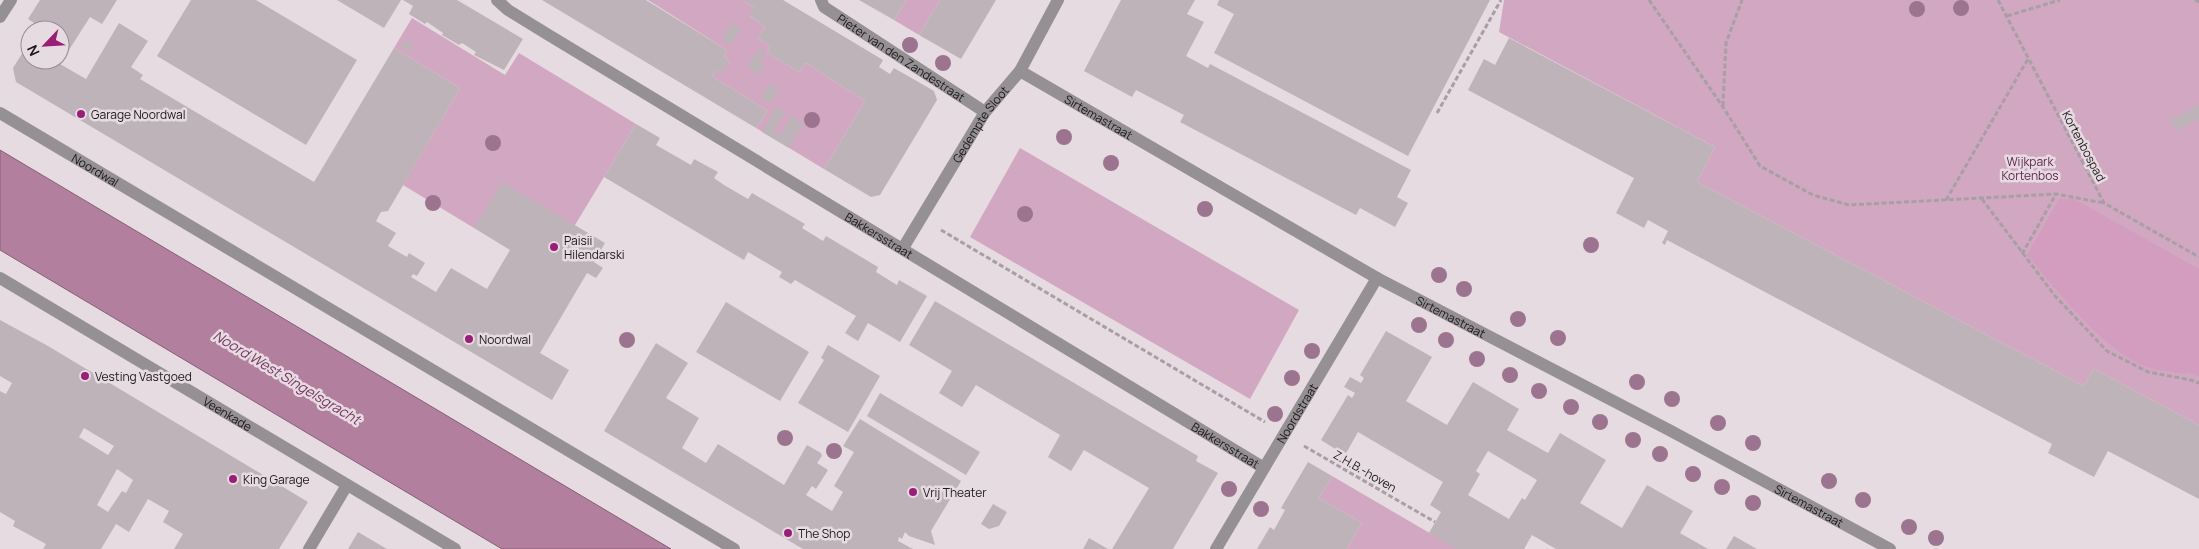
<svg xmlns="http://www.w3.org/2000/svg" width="2199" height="549" font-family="Manrope,sans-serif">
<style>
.green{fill:#d2a7c1}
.forest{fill:#d29dbe}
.water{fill:#b27f9f;stroke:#856077}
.building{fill:#beb3b9;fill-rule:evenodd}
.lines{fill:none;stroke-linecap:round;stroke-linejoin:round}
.path{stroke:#a89fa5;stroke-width:3;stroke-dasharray:5 2.5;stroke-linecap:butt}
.minor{stroke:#959093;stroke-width:12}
.tree{fill:#9c748f}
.poi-dot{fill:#981e77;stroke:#e7dbe2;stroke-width:2}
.labels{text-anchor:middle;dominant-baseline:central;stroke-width:5;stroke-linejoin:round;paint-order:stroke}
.street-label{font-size:12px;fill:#1b171a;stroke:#e7dbe2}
.poi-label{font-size:12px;fill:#1b171a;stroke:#e7dbe2;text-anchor:start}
.park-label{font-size:12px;fill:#5e1f4b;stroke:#e7dbe2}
.water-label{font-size:14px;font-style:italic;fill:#773662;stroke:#e7dbe2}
</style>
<rect width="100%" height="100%" fill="#e7dbe2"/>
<path class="green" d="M648,0H743L754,8L750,16L765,27L758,38L771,47L767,53L799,72L806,63L865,101L824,169L756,128L768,111L712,76L715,71L721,74L730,61L724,57L727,50Z
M906,0H940L919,35L894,20Z
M1504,0H2199V425L2096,370L2093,369L2084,386L1697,182L1715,147L1499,32Z
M412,18L505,75L519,53L636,124L575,225L474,228L403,185L460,88L394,48Z
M1020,148L1299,310L1250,399L970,237Z
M1332,476L1457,549H1347L1362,523L1319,498Z"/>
<path class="forest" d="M2059,199H2074L2199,269V377L2189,372L2185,374C2173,372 2159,371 2147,367C2106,353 2054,288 2027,255Z"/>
<path class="water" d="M0,150L671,549H502L0,250Z"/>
<path class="building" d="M40,0H117L102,24L90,17L60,64L86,79L119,23L148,41L131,67L143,75L140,79L314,182L394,48L460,88L388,211L381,212L376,221L396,233L388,246L407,257L409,253L425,263L417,276L413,274L411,277L436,292L451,268L487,289L510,250L474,228L502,182L605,243L594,262L603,268L596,278L587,273L540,353L569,370L552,400L16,82L13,68L30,41V60H60V30H36L39,26L28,19Z
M191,0H256L357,60L306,145L157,56Z
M337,0H401L384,28Z
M403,0H457L523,39L504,70L474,55L476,52L462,43L459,45L442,35L443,33L427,22L425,24L409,14L413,6Z
M542,0H646L727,50L724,57L730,61L721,75L715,71L712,76L768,111L756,128Z
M743,0H783L883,60L879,67L890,74L894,68L934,91L937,100L880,195L871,197L824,169L865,101L806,63L799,72L767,53L771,47L758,38L765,27L749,15L754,8Z
M859,0H906L894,20Z
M940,0H996L961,59L919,35Z
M1121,0H1195L1187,14L1204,22L1186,56L1208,68L1210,64L1212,65L1411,170L1397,197L1408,203L1395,227L1360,208L1356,215L1180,122L1184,115L1136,90L1132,97L1084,71Z
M1219,0H1490L1408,156L1214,53L1234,14L1217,5Z
M731,23L741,29L731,44L722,39Z
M1509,38L1715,147L1697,182L2084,386L2093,369L2096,370L2199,425V499L2108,451L2094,477L2048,453L2052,444L1667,240L1665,245L1662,243L1668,231L1648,220L1644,228L1616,213L1634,178L1468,90L1484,59L1495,65Z
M405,40L413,45L410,52L401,47Z
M760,48L766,53L760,62L765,65L758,75L747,66Z
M770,84L779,90L770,104L761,97Z
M2199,105V119L2176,131L2170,120Z
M776,107L785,112L774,131L780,135L791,116L804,123L789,148L762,132Z
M636,124L660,138L656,145L691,165L694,159L718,172L714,178L724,185L748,199L752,193L805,224L802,228L823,241L826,236L878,267L876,272L897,285L899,280L927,296L900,342L868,323L858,341L845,333L856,316L795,280L791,284L779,277L782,272L748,252L744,260L604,177Z
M935,301L1198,456L1196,461L1218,473L1173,549H1112L1149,488L1084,450L1071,471L1048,457L1060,435L976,385L962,407L939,393L952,371L909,345Z
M726,302L809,352L780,401L696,352Z
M0,320L48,346L308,502L279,549H174L183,534L163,522L169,511L148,499L129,532L116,524L101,549H43L46,544L13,526L15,521L0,512V391L6,394L12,383L0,376ZM84,428L114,446L108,455L79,437ZM117,469L133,480L126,493L122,491L108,512L97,505Z
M1386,331L1432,357L1406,401L1447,425L1473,382L1519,409L1507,430L1548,453L1560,433L1606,460L1580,503L1622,528L1647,485L1693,511L1680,533L1708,549H1556L1532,535L1524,549H1456L1429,533L1441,512L1430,505L1443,482L1358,432L1345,455L1321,440L1348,395L1352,398L1355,393L1344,387L1350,377L1361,383L1364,378L1360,375ZM1488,451L1537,480L1525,500L1522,498L1509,519L1468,495L1480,474L1476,471Z
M656,343L688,363L666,398L699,418L682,448L706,463L718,444L784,485L807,445L821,453L822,456L817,463L828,470L816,489L812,486L806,495L832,511L843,492L834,486L854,452L843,446L860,419L961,481L931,531L935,545L909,536L905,532L902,539L899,537L898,541L913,549H803L604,431Z
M828,345L880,376L848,432L798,403L824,360L821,358Z
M880,393L980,452L966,475L867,416Z
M1308,462L1332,476L1319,498L1362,523L1347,549H1257L1270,527L1274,530L1285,510L1281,508Z
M993,504L1007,512L999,526L989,529L981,524Z
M358,532L387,549H348Z
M1734,536L1757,549H1726Z
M1089,538L1108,549H1083Z"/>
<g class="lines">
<path class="path" d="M1649,0L1723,107L1760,166L1813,195L1849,205L2056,194L2104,203
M1998,0L2104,203L2199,257
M2195,0L2199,2
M2007,16L2060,0
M1723,106L1726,43L1742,0
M1437,113L1501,0
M1982,199L2055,296L2107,351L2148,372L2191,380L2199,383
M1946,200L2028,59
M941,230L1265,422
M2022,254L2056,194
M1304,446L1435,522"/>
<g class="minor">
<path id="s1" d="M497,0L508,10L547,34L1264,468"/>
<path id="s2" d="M821,0L824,7L985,112"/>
<path d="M0,17L11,0"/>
<path id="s3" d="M1020,71L1377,278L1671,431L1890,549"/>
<path id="s4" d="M0,113L734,549"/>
<path id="s5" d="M903,248L985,112L1020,71L1058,0"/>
<path id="s6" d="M0,278L455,549"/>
<path d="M309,549L347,485"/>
<path id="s7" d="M1216,549L1377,278"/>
</g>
</g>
<g class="tree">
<circle cx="1961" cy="8" r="8"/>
<circle cx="1917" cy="9" r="8"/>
<circle cx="910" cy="45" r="8"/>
<circle cx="943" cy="63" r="8"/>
<circle cx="812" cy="120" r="8"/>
<circle cx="1064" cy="137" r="8"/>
<circle cx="493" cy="143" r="8"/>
<circle cx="1111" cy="163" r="8"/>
<circle cx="433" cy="203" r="8"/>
<circle cx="1205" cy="209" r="8"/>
<circle cx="1025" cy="214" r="8"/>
<circle cx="1591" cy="245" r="8"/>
<circle cx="1439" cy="275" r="8"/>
<circle cx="1464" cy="289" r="8"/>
<circle cx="1518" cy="319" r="8"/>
<circle cx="1419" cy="325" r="8"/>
<circle cx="1558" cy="338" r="8"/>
<circle cx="627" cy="340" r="8"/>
<circle cx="1446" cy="340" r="8"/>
<circle cx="1312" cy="351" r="8"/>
<circle cx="1477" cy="359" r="8"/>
<circle cx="1510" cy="375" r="8"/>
<circle cx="1292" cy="378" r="8"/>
<circle cx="1637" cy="382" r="8"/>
<circle cx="1539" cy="391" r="8"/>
<circle cx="1672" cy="399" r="8"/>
<circle cx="1571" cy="407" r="8"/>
<circle cx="1275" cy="414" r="8"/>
<circle cx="1600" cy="422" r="8"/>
<circle cx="1718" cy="423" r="8"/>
<circle cx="785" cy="438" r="8"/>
<circle cx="1633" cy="440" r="8"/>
<circle cx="1753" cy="443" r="8"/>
<circle cx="834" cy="451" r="8"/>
<circle cx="1660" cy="454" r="8"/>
<circle cx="1693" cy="474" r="8"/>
<circle cx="1829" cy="481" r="8"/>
<circle cx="1722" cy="487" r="8"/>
<circle cx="1229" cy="489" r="8"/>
<circle cx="1863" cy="500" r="8"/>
<circle cx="1753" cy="503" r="8"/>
<circle cx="1261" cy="509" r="8"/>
<circle cx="1909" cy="527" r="8"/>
<circle cx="1936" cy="538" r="8"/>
</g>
<g class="poi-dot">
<circle cx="81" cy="114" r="5"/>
<circle cx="554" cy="247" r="5"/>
<circle cx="469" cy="339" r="5"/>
<circle cx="85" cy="376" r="5"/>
<circle cx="233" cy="479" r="5"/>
<circle cx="913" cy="492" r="5"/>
<circle cx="788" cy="533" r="5"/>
</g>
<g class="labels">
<g class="street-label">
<text stroke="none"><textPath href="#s2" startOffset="100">Pieter van den Zandestraat</textPath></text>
<text stroke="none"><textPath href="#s3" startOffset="91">Sirtemastraat</textPath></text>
<text stroke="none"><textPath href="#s5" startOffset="146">Gedempte Sloot</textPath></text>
<text transform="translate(2084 146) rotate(62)">Kortenbospad</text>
<text stroke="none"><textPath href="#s4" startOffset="111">Noordwal</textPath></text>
<text stroke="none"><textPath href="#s1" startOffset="449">Bakkersstraat</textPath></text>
<text stroke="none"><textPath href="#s3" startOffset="496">Sirtemastraat</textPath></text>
<text stroke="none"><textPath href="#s7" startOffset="158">Noordstraat</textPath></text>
<text stroke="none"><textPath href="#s6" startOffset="265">Veenkade</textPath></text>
<text stroke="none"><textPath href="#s1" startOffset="854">Bakkersstraat</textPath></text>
<text transform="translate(1365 471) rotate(30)">Z.H.B.-hoven</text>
<text stroke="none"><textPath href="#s3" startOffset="901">Sirtemastraat</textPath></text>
</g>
<g class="poi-label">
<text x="91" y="114">Garage Noordwal</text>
<text x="564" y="240">Paisii<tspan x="564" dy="14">Hilendarski</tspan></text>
<text x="479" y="339">Noordwal</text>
<text x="95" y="376">Vesting Vastgoed</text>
<text x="243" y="479">King Garage</text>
<text x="923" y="492">Vrij Theater</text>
<text x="798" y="533">The Shop</text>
</g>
<g class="park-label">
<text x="2030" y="161">Wijkpark<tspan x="2030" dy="14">Kortenbos</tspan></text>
</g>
<g class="water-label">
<text transform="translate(287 377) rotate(31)">Noord West Singelsgracht</text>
</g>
</g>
<g transform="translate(45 45) rotate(245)"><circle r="24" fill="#e7dbe2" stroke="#958d92"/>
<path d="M0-4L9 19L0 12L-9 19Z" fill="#981e77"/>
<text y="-8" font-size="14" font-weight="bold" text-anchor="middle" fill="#1b171a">N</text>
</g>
</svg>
